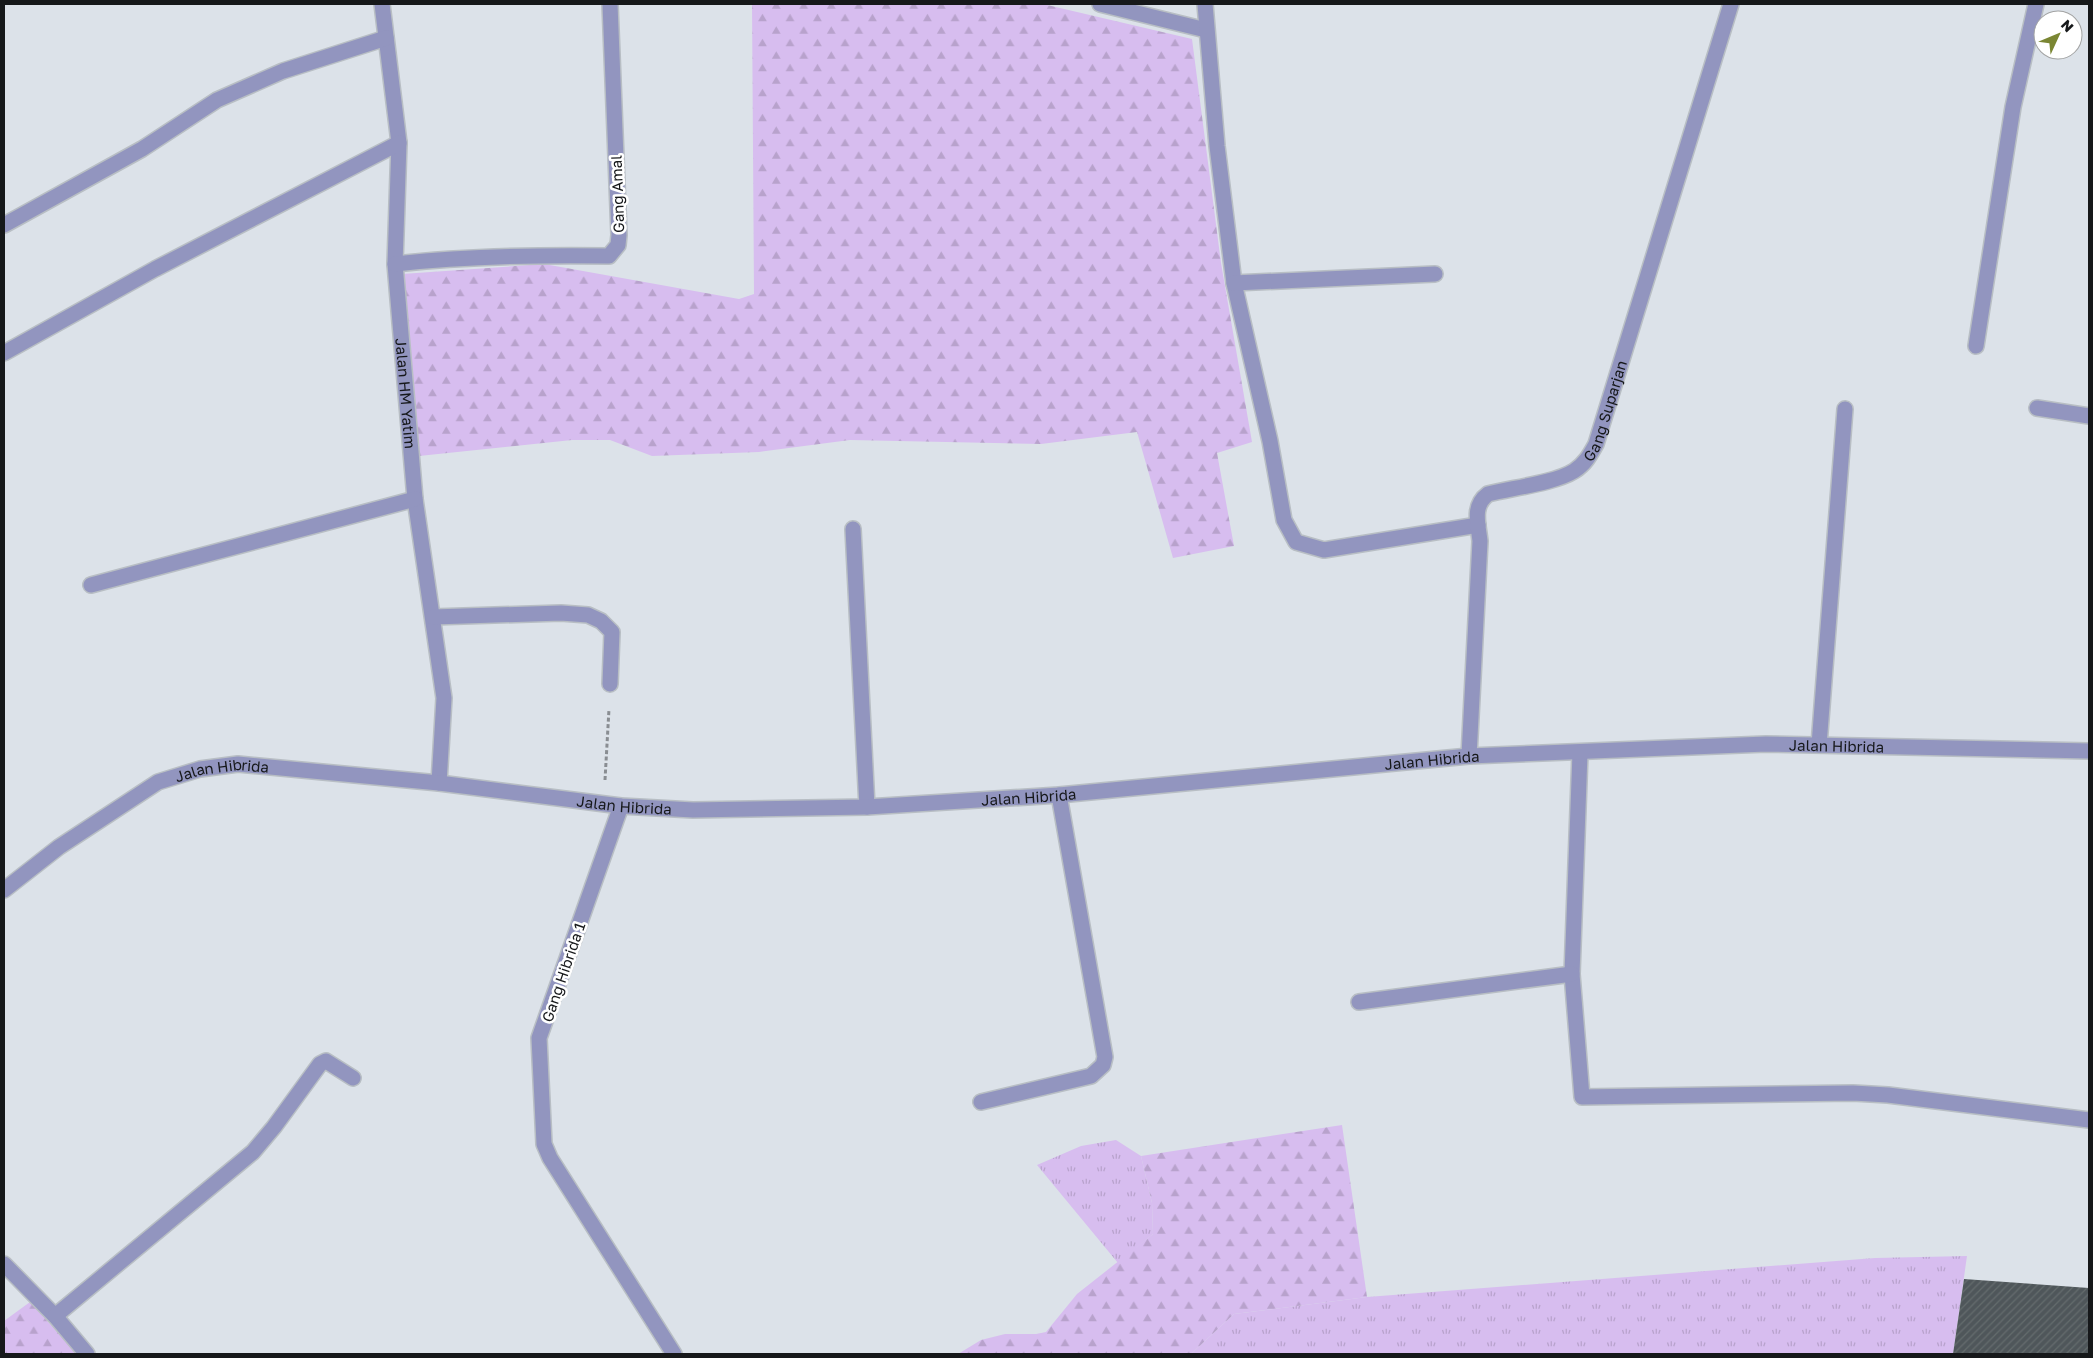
<svg xmlns="http://www.w3.org/2000/svg" width="2093" height="1358" font-family="'Golos Text',sans-serif">
<style>
.grass{fill:url(#grass-tufts)}
.forest{fill:url(#forest-firs)}
.building{fill:url(#building-hatch);filter:url(#shadow)}
.lines{fill:none;stroke-linecap:round;stroke-linejoin:round}
.minor-casing{stroke:#b8bec4;stroke-width:18}
.path{stroke:#898d92;stroke-width:3;stroke-dasharray:4 2.5;stroke-linecap:butt}
.minor{stroke:#9295bf;stroke-width:15}
.labels{text-anchor:middle;dominant-baseline:central;stroke-width:5;stroke-linejoin:round;paint-order:stroke}
.street-label{font-size:15px;fill:#16181a;stroke:#fff}
</style>
<defs>
<pattern id="grass-tufts" width="24" height="20" patternUnits="userSpaceOnUse" patternTransform="scale(1.25)"><rect width="24" height="20" fill="#d7bdef"/><path d="M3 7l-1-3M5 7V3M7 7l1-3M15 17l-1-3M17 17v-4M19 17l1-3" fill="none" stroke="#b8a2cc"/></pattern>
<pattern id="forest-firs" width="22" height="20" patternUnits="userSpaceOnUse" patternTransform="scale(1.25)"><rect width="22" height="20" fill="#d7bdef"/><path d="M5 1l3.5 6h-7zM16 11l3.5 6h-7z" fill="#b8a2cc"/></pattern>
<pattern id="building-hatch" width="6" height="6" patternUnits="userSpaceOnUse" patternTransform="scale(1.25)"><rect width="6" height="6" fill="#4f575a"/><path d="M-1 1l2-2M0 6l6-6M5 7l2-2" fill="none" stroke="#646b6d"/></pattern>
<filter id="shadow"><feDropShadow dx="4.5" dy="4.5" stdDeviation="0" flood-color="#0004"/></filter>
</defs>
<rect width="100%" height="100%" fill="#dce2e9"/>
<path class="grass" d="M1116,1140L1141,1156L1152,1203L1153,1234L1118,1263L1037,1165L1081,1146Z
M1967,1256L1953,1354H1191L1234,1314L1367,1297L1875,1258Z"/>
<path class="forest" d="M752,4H1043L1192,39L1221,263L1252,442L1217,453L1234,546L1173,558L1137,432L1041,444L850,440L759,452L652,456L610,440H572L419,456L402,274L544,264L739,299L754,294Z
M1342,1125L1367,1297L1234,1314L1191,1354H958L981,1340L1005,1334H1036L1046,1332L1077,1294L1153,1234L1152,1203L1141,1156Z
M30,1302L77,1354H4V1321Z"/>
<path class="building" d="M1964,1279L2089,1288V1354H1953Z"/>
<g class="lines">
<defs>
<g id="minor">
<path id="s1" d="M382,4L399,143L395,264L415,499L444,698L439,783"/>
<path d="M1100,4L1206,30"/>
<path d="M1205,4L1217,146L1234,283L1270,441L1284,520L1296,542L1324,550L1478,525"/>
<path d="M4,225L142,149L217,100L283,71L386,38"/>
<path d="M395,264C466,256 537,255 609,256L618,245L619,235L610,4"/>
<path d="M1234,283L1435,274"/>
<path d="M1976,346L2013,107L2036,4"/>
<path d="M4,353L155,269L399,143"/>
<path d="M2037,408L2089,416"/>
<path d="M853,529L867,807"/>
<path d="M91,585L415,499"/>
<path d="M433,617L561,613L588,615L601,621L612,632L610,684"/>
<path d="M1819,745L1845,409"/>
<path d="M1580,753L1572,974L1582,1097L1853,1093L1888,1095L2089,1120"/>
<path id="s2" d="M1469,756L1480,541C1478,523 1472,506 1488,494C1511,488 1555,483 1574,471C1585,464 1590,455 1596,444L1731,4"/>
<path d="M621,806L539,1038L544,1144L550,1158L674,1354"/>
<path id="s3" d="M4,890L59,847L158,782L200,769L238,764L439,783L621,806L693,810L867,807L1059,795L1469,756L1766,744L2089,751"/>
<path d="M1359,1002L1572,974"/>
<path d="M981,1102L1091,1076L1103,1065L1105,1057L1059,795"/>
<path d="M4,1264L55,1316L87,1354"/>
<path d="M55,1316L253,1152L274,1127L320,1064L326,1061L353,1078"/>
</g>
</defs>
<use href="#minor" class="minor-casing"/>
<path class="path" d="M605,780L609,709"/>
<use href="#minor" class="minor"/>
</g>
<g class="labels">
<g class="street-label">
<text transform="translate(617 194) rotate(-92)">Gang Amal</text>
<text stroke="none"><textPath href="#s1" startOffset="391">Jalan HM Yatim</textPath></text>
<text stroke="none"><textPath href="#s2" startOffset="425">Gang Suparjan</textPath></text>
<text stroke="none"><textPath href="#s3" startOffset="1874">Jalan Hibrida</textPath></text>
<text stroke="none"><textPath href="#s3" startOffset="1469">Jalan Hibrida</textPath></text>
<text stroke="none"><textPath href="#s3" startOffset="254">Jalan Hibrida</textPath></text>
<text stroke="none"><textPath href="#s3" startOffset="1064">Jalan Hibrida</textPath></text>
<text stroke="none"><textPath href="#s3" startOffset="659">Jalan Hibrida</textPath></text>
<text transform="translate(563 972) rotate(-71)">Gang Hibrida 1</text>
</g>
</g>
<rect width="2093" height="1358" fill="none" stroke="#16181a" stroke-width="10"/>
<g transform="translate(2058 35) rotate(46)"><circle r="24" fill="#ffffff" stroke="#a2a3a3"/>
<path d="M0-4L9 19L0 12L-9 19Z" fill="#7a8633"/>
<text y="-8" font-size="14" font-weight="bold" text-anchor="middle" fill="#16181a">N</text>
</g>
</svg>
